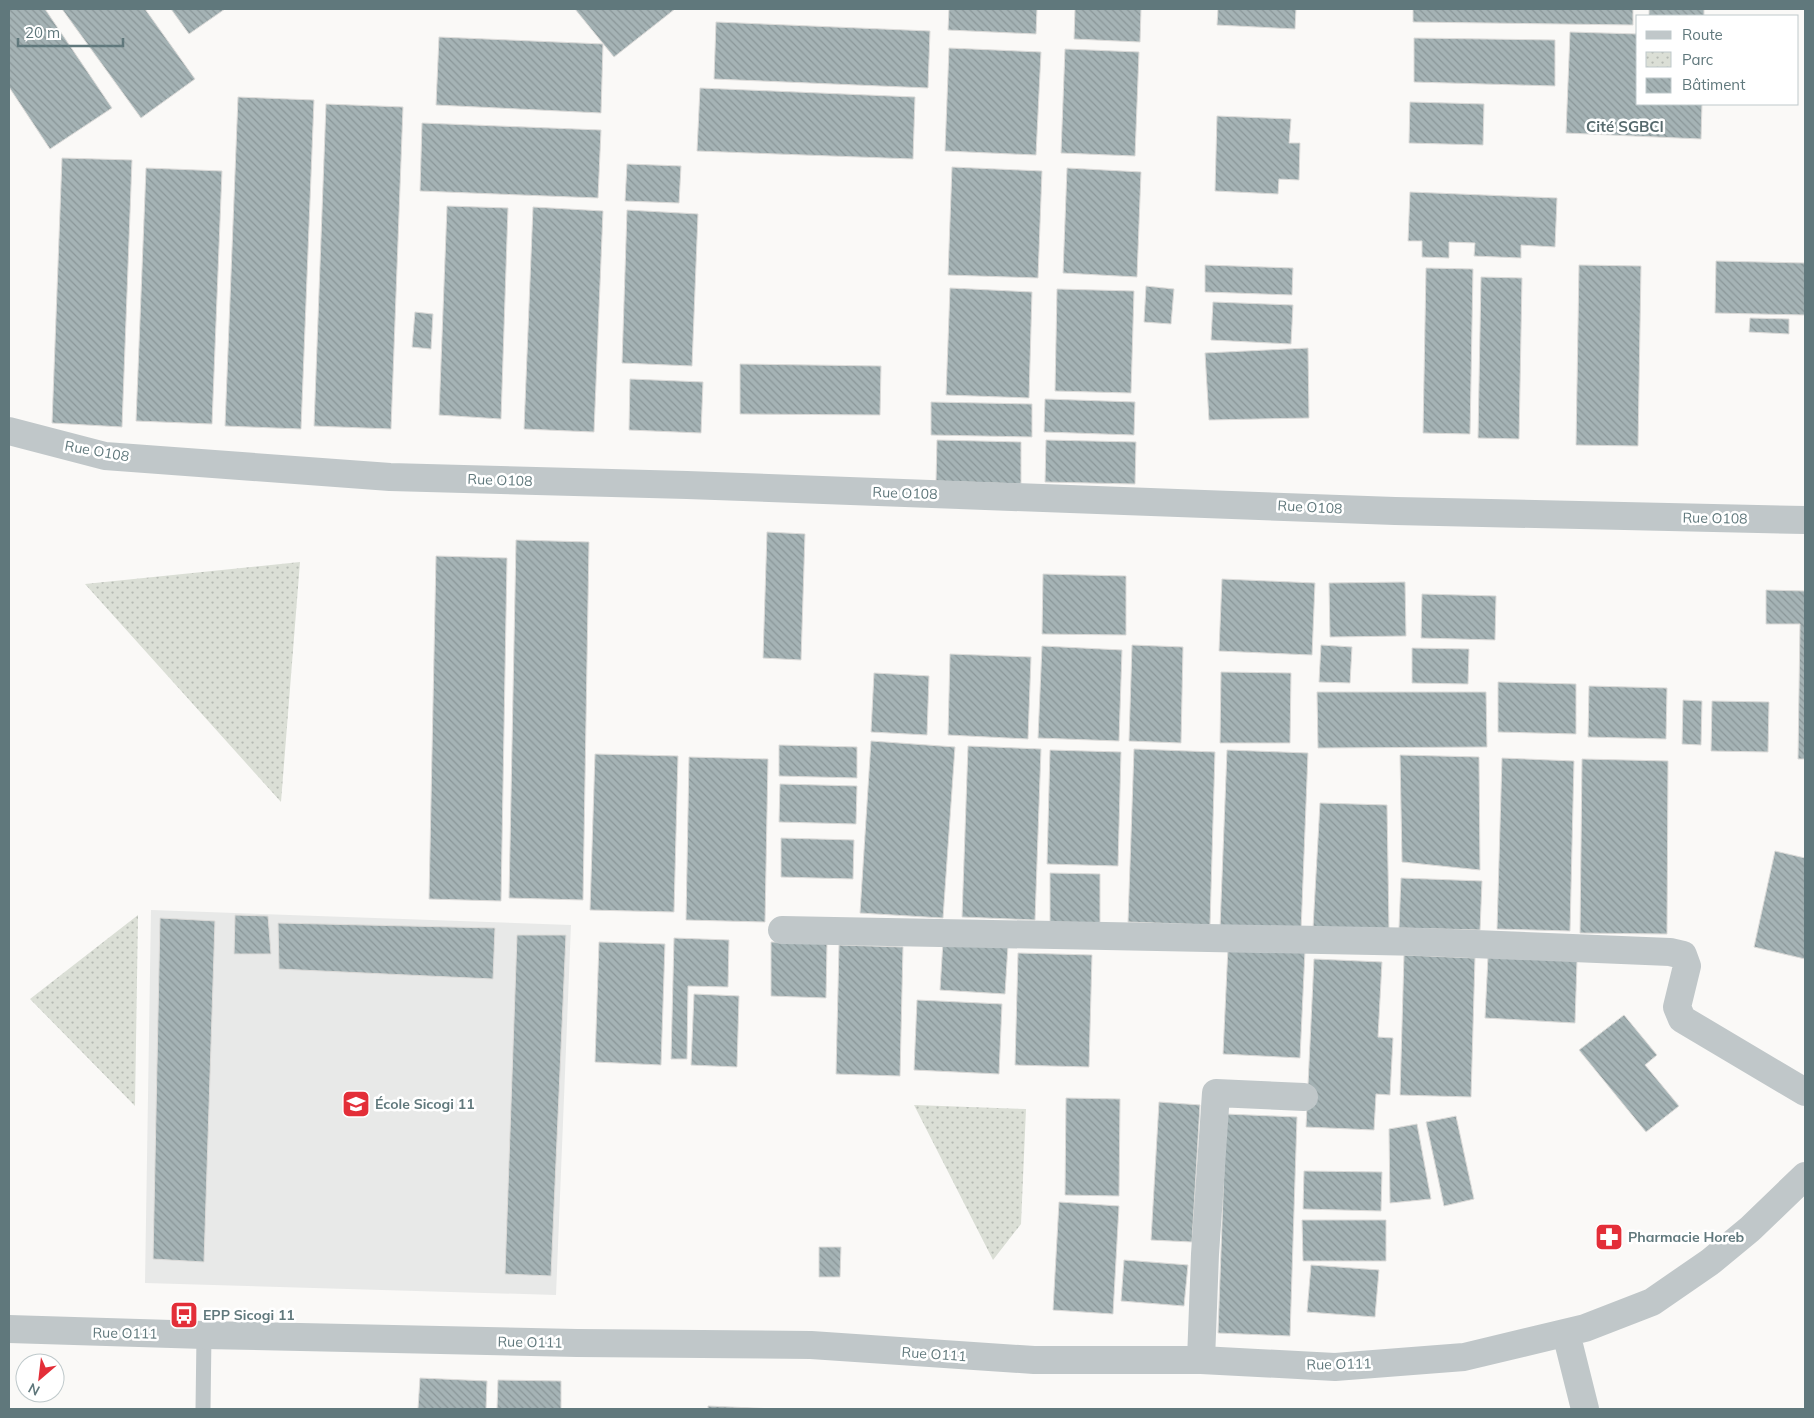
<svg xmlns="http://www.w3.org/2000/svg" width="1814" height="1418" font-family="Mulish,sans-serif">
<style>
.built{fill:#e8e9e8}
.park{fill:url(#park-dots)}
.building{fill:url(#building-back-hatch);stroke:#dcdbd9}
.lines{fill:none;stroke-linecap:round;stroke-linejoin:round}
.service{stroke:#c0c7c9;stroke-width:15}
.minor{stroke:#c0c7c9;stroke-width:28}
.labels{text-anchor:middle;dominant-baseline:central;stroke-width:5;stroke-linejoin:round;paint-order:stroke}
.street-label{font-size:14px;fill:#60787c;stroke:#fff}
.poi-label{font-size:14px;font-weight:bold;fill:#60787c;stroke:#fff;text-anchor:start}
.neighbourhood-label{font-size:15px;font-weight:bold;fill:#576a6d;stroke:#fff}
</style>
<defs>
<pattern id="park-dots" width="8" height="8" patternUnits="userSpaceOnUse" patternTransform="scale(1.25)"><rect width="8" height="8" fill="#dbdfd6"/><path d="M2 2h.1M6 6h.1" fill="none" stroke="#b5bab3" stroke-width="1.8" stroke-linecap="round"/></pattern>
<pattern id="building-back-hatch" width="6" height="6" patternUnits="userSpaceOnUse" patternTransform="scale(1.25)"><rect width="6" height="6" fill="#a5b3b5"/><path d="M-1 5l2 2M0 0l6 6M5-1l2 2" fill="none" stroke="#8a9698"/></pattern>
</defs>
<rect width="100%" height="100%" fill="#faf9f7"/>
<path class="built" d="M151,910L571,925L556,1295L145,1283Z"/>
<path class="park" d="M300,562L281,802L85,584Z
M138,915L135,1106L30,999Z
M914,1105L1026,1109L1021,1224L993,1260Z"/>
<path class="building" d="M9,9H45L112,108L50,149L9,87Z
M62,9H145L195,79L141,118Z
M171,9H225L189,34Z
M575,9H675L614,57Z
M949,9H1037L1036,34L948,30Z
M1075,9H1141L1140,42L1074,39Z
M1218,9H1296L1295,29L1217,25Z
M1413,9H1633V25L1413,22Z
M1649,9H1704V16H1649Z
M716,22L930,31L928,88L714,79Z
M1570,32L1638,34V104H1702L1701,139L1566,133Z
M439,37L603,44L601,113L436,105Z
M1414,38L1555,40V86L1414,82Z
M949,48L1041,52L1036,155L945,151Z
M1065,49L1139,52L1135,156L1061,153Z
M700,88L915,97L913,159L697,151Z
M238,97L314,100L301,429L225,426Z
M1410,102L1484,104L1483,145L1409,143Z
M326,104L403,107L391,429L314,426Z
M1217,116L1291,119L1289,143H1300L1299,180L1279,179L1278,194L1215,191Z
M422,123L601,130L598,198L420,191Z
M62,158L132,160L122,427L52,423Z
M627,164L681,166L679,203L625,201Z
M952,167L1042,171L1038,278L948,275Z
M146,168L222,171L212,424L136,421Z
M1067,168L1141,172L1137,277L1063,273Z
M1410,192L1557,198L1555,247L1521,245V258L1474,256L1475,243L1449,242V258L1422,257V241H1408Z
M447,206L508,208L501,419L439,415Z
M533,207L603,211L594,432L524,429Z
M627,210L698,214L692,366L622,363Z
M1716,261L1805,263V315L1715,313Z
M1205,265L1293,268L1292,295L1205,292Z
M1579,265L1641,266L1638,446L1576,445Z
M1426,268L1473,269L1470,434L1423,433Z
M1481,277L1522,278L1519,439L1478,438Z
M1146,286L1174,289L1171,324L1144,322Z
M950,288L1032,292L1029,398L946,395Z
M1057,289L1134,291L1131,393L1055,391Z
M1213,302L1293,305L1291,344L1211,340Z
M415,312L433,314L431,349L412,347Z
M1750,318L1789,319V334L1749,332Z
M1308,348L1309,418L1209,420L1205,353Z
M740,364L881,366L880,415L740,414Z
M630,379L703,382L701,433L629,430Z
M1045,399L1135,402L1134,435L1044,432Z
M931,402L1032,404V437L931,435Z
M937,440L1021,442V484L936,481Z
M1046,440L1136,442L1135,484L1045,482Z
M767,532L805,534L801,660L763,658Z
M516,540L589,542L583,900L509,898Z
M436,556L507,558L501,901L429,899Z
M1043,574L1126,576V635L1042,634Z
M1222,579L1315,583L1312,655L1219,651Z
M1405,582L1406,636L1330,637L1329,583Z
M1766,590L1805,591V759H1798L1800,624H1766Z
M1422,594L1496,596L1495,640L1421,638Z
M1132,645L1183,647L1181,743L1129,741Z
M1321,645L1352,647L1350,683L1319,682Z
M1042,646L1122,650L1119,741L1038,738Z
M1412,648L1469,649L1468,684L1412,683Z
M950,654L1031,657L1028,739L948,735Z
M1221,672L1291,673L1290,743H1220Z
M874,673L929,676L927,735L871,732Z
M1498,682L1576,684V734L1498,732Z
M1589,686L1667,688L1666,739L1588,737Z
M1317,692H1486L1487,747L1318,748Z
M1683,700L1702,701L1701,745L1682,744Z
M1712,701L1769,702L1768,752L1711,751Z
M871,741L955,747L943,918L860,913Z
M779,745L857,747V778L779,776Z
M968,746L1041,749L1035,920L962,917Z
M1134,749L1215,752L1210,925L1128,922Z
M1050,750L1121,752L1118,866L1047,864Z
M1227,750L1308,753L1301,932L1220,928Z
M595,754L678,756L674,912L590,910Z
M1400,755L1479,757L1480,870L1402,862Z
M689,757L768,759L765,922L686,920Z
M1502,758L1574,761L1570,931L1497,929Z
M1582,759L1668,761L1667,934L1580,933Z
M780,784L857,786L856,824L779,822Z
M1320,803L1387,805L1389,930L1313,928Z
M781,838L854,840L853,879L781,877Z
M1775,851L1805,858V959L1754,947Z
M1050,873L1100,874V923L1050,922Z
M1401,878L1482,881L1480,930L1399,928Z
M235,915L268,916L271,954H234Z
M160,918L215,921L204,1262L153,1259Z
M278,923L495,928L493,979L279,969Z
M517,935H566L551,1276L505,1274Z
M674,938L729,940L728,987L688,986L687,1059H671Z
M943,941L1008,945L1005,994L940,990Z
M599,942L665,944L661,1065L595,1062Z
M771,942L827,943L826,998L771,996Z
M839,945L903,947L900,1076L836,1074Z
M1228,947L1305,951L1300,1058L1223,1054Z
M1018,953L1092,955L1089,1067L1015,1065Z
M1404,955L1475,958L1471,1097L1400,1095Z
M1488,956L1577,961L1575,1023L1485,1018Z
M1314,959L1382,962L1378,1037L1393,1038L1390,1095L1376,1094L1374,1130L1306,1127Z
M694,994L739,996L737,1067L691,1065Z
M917,1000L1002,1004L999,1074L914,1070Z
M1624,1015L1657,1055L1645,1065L1679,1106L1646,1132L1579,1050Z
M1066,1098L1120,1099L1119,1196L1065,1195Z
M1159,1102L1200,1105L1192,1242L1151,1240Z
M1226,1114L1297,1117L1290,1336L1218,1333Z
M1456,1116L1474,1199L1444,1206L1426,1122Z
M1417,1124L1431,1199L1390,1203L1389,1129Z
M1304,1171L1382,1172L1381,1211L1303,1209Z
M1059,1202L1119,1206L1113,1314L1053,1310Z
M1302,1220H1386V1261H1303Z
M819,1247H841L840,1277H819Z
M1124,1260L1188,1265L1184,1306L1121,1301Z
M1311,1265L1379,1270L1375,1317L1307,1312Z
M420,1378L487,1381L486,1409H418Z
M498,1380L561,1381V1409H497Z
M708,1406L775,1409H708Z"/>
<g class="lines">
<path class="service" d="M203,1409L204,1335"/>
<path class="minor" d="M9,431L105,456L390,477L687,485L1395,511L1805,520
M782,930L1425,942L1670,952L1683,955L1687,966L1677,1007L1682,1019L1805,1092
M9,1329L204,1335L577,1343L811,1345L1034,1360H1201L1335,1367L1464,1357L1585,1328L1652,1302L1710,1262L1750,1229L1805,1176
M1566,1333L1585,1409
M1201,1360L1205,1254L1216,1093L1304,1097"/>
</g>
<defs>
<symbol id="school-square" viewBox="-11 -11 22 22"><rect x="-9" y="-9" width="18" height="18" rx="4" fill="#e32e38" stroke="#fff"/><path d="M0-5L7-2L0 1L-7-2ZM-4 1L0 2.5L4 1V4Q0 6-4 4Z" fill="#fff"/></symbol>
<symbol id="pharmacy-square" viewBox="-11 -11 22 22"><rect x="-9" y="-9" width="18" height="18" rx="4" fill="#e32e38" stroke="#fff"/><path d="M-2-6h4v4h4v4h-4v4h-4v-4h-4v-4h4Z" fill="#fff"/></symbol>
<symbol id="bus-square" viewBox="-11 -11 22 22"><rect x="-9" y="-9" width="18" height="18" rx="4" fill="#e32e38" stroke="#fff"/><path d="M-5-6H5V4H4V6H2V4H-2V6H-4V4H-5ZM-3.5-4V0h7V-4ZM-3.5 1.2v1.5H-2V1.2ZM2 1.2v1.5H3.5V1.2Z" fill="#fff"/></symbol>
</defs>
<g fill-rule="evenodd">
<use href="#school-square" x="340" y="1088" width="32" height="32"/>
<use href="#pharmacy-square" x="1593" y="1221" width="32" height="32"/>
<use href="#bus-square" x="168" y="1299" width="32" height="32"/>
</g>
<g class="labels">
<g class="street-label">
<text transform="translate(97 451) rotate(10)">Rue O108</text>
<text transform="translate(500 480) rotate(2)">Rue O108</text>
<text transform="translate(905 493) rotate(2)">Rue O108</text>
<text transform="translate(1310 507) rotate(3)">Rue O108</text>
<text transform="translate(1715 518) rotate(1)">Rue O108</text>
<text transform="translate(125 1333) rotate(1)">Rue O111</text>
<text transform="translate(530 1342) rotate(1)">Rue O111</text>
<text transform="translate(934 1354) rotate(4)">Rue O111</text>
<text transform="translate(1339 1364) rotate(-1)">Rue O111</text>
</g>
<g class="poi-label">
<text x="375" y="1104">École Sicogi 11</text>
<text x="1628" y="1237">Pharmacie Horeb</text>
<text x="203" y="1315">EPP Sicogi 11</text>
</g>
<g class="neighbourhood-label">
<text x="1625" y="126">Cité SGBCI</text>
</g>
</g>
<rect width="1814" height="1418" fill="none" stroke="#60787c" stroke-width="20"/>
<rect x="1636" y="15" width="162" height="90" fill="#ffffff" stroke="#bfc9cb"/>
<rect x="1646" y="31" width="25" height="8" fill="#c0c7c9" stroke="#bfc9cb"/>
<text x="1682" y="40" font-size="15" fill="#60787c">Route</text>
<rect x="1646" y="52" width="25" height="15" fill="url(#park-dots)" stroke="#bfc9cb"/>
<text x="1682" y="65" font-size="15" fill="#60787c">Parc</text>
<rect x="1646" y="78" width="25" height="15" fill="url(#building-back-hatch)" stroke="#bfc9cb"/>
<text x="1682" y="90" font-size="15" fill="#60787c">Bâtiment</text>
<g transform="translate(40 1378) rotate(208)"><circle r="24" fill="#ffffff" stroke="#bfc9cb"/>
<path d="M0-4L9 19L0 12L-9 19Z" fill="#e32e38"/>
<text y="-8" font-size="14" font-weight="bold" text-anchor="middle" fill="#60787c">N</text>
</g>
<path d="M18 38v8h105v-8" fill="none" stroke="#60787c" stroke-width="2.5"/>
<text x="25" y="38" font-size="15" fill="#60787c" stroke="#ffffff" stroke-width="4" paint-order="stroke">20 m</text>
</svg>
